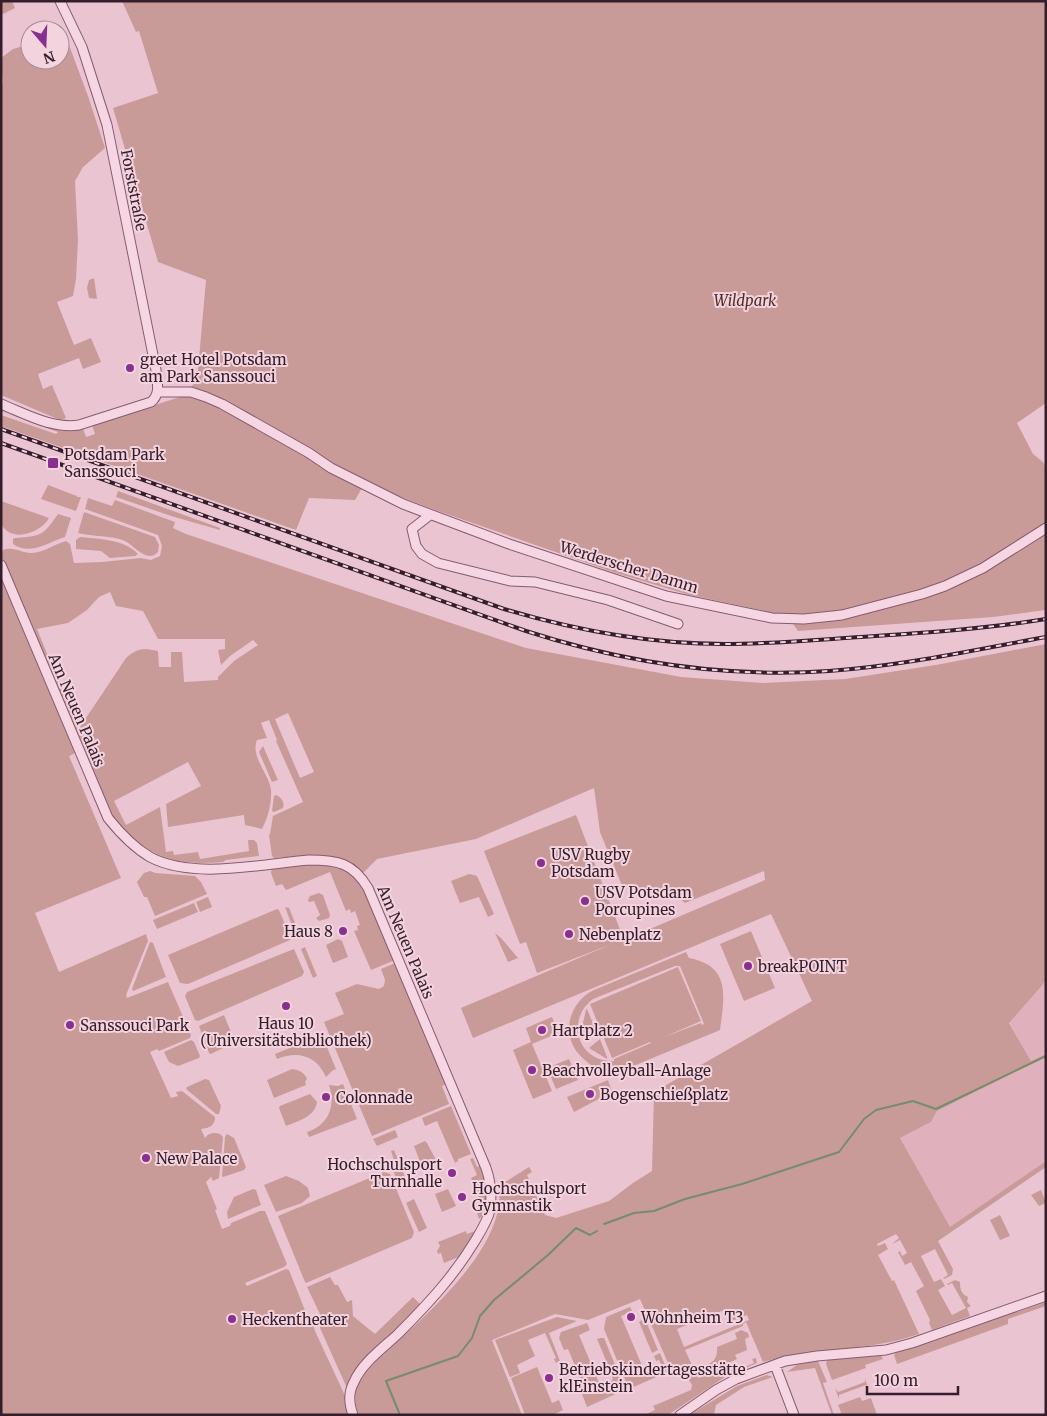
<svg xmlns="http://www.w3.org/2000/svg" width="1047" height="1416" font-family="Merriweather,serif">
<style>
.farmland{fill:#e0b1bc}
.green{fill:#c89b98;fill-rule:evenodd}
.lines{fill:none;stroke-linecap:round;stroke-linejoin:round}
.stream{stroke:#768c6d;stroke-width:2}
.minor-casing{stroke:#845b71;stroke-width:11}
.minor{stroke:#f6d6e2;stroke-width:9}
.rail-casing{stroke:#351e2b;stroke-width:4}
.rail{stroke:#f3d3de;stroke-width:2;stroke-dasharray:5.5;stroke-linecap:butt}
.poi-dot{fill:#882f8f;stroke:#f3d3de;stroke-width:2}
.labels{text-anchor:middle;dominant-baseline:central;stroke-width:4;stroke-linejoin:round;paint-order:stroke}
.street-label{font-size:15px;fill:#351e2b;stroke:#f3d3de}
.park-label{font-size:15px;font-style:italic;fill:#502e26;stroke:#f3d3de}
.poi-label{font-size:15px;fill:#351e2b;stroke:#f3d3de;text-anchor:start}
</style>
<rect width="100%" height="100%" fill="#ebc4d2"/>
<path class="farmland" d="M1046,981V1054L1031,1061L1009,1022Z
M1046,1057V1161L950,1228L900,1138L931,1122L937,1111Z"/>
<path class="green" d="M1,1H12L15,8L1,15Z
M122,1H1046V403L1017,423L1033,454L1043,462L1046,468V610L993,617L798,631L788,616L686,594L616,573L438,511L396,495L366,481L355,500L309,498L296,530L1,426V415L56,434L58,432L1,411V409L62,431L83,428L86,437L95,434L92,425L180,397L197,381L206,280L158,262L113,108L158,93L139,31L136,32Z
M63,29L88,96L105,148L83,167L75,181L78,240L76,279L73,296L57,302L74,345L91,338L101,362L83,369L79,358L38,374L43,389L52,385L66,418L60,420L1,395V84L3,83L1,58L13,49L30,44V60H60V31Z
M94,278L97,299L89,298L87,288L89,280Z
M48,485L77,496V497H81L76,511L41,499Z
M118,491L220,528V530L171,516L116,497Z
M88,498L112,506L115,500L175,522L173,528L186,534L526,648L681,677L763,683L845,679L936,665L1046,644V981L1009,1023L1031,1061L1046,1054V1057L937,1111L931,1122L900,1138L950,1227L1046,1161V1167L938,1241L953,1269L952,1275L944,1279L943,1278L948,1275L935,1249L921,1256L934,1282L941,1279L945,1286L938,1290L952,1315L966,1308L952,1283L948,1285L947,1284L955,1280L960,1282C960,1289 961,1294 968,1297L967,1302L971,1306L967,1308L970,1316L932,1330L929,1323L930,1320L916,1291L924,1286L911,1262L905,1265L898,1252L900,1251L902,1256L907,1253L900,1240L892,1244L899,1238L896,1234L877,1244L878,1246L885,1243L888,1249L878,1255L892,1281L894,1280L919,1334C869,1352 814,1347 763,1362L746,1322L743,1324V1326L685,1350L697,1376L698,1378L702,1377L706,1371L704,1366C714,1363 718,1357 717,1347L737,1339L735,1333L741,1330L748,1333L749,1337L745,1339L747,1350L735,1355L737,1359L729,1363V1368H731L733,1372L754,1363L752,1359L755,1358H756L757,1363L725,1377L668,1415H644L655,1410L653,1406L691,1390L692,1385L685,1374L676,1371L672,1372L640,1299L588,1320L555,1314L492,1340L522,1415H359C352,1398 355,1387 365,1372C409,1328 508,1254 499,1186L529,1167L532,1172L527,1175L545,1215L556,1218L609,1201L633,1183L652,1171L654,1092L812,1001L771,914L473,1038L461,1008L612,944L537,973L526,942L520,944L484,851L576,815L624,940L765,880L764,871L685,903L669,890L623,888L600,832L594,788L476,839L377,859L363,873C336,849 307,856 274,858L272,856L269,835L270,834L273,816L303,802L276,741L277,740L269,720L261,723L267,738L257,740C250,757 269,773 271,790C272,802 268,818 262,829L245,825L244,815L168,827L166,804L201,786L188,762L114,801L126,825L160,807L166,852L173,851L174,855L198,852L200,859L249,851L248,840H254L257,843L259,856L226,860L223,862C182,865 158,862 128,833C121,826 112,818 108,810C97,787 89,762 80,738H78L1,556L3,550C13,546 22,553 31,553C44,553 54,544 66,541L70,544L74,563L102,562L141,558L151,560L160,556L162,546L158,535L85,509ZM110,592L116,606L143,611L158,639H225V649L218,650L221,665L230,656L253,640L258,645L234,661L218,677V680L184,682L182,652H171V667H159L158,651C143,648 137,648 126,658L78,730L37,629L68,623L87,610L99,597ZM288,713L314,772L300,778L275,719ZM724,1310L729,1322L747,1315L749,1320L684,1347L677,1329Z
M1,501L49,518C41,533 12,543 2,525C0,519 1,507 1,501Z
M84,512L155,537L159,545L158,552C147,564 135,546 125,541C111,535 93,537 78,533Z
M58,514L71,518L65,537C49,542 30,556 13,544V539L15,538C41,536 43,536 58,514Z
M80,537C99,539 124,539 138,554L135,556L110,558L101,551L76,549V540Z
M1,576L75,753L69,756L121,878L35,913L59,972L146,934L148,941L126,995L127,998L168,982L191,1035L190,1038L159,1051L157,1049L150,1052L171,1098L178,1096L176,1092L182,1091L215,1117C215,1126 209,1128 201,1129L205,1138C208,1133 215,1132 220,1134L223,1137L219,1178L213,1181L211,1177L206,1182L217,1209L215,1210L222,1229L230,1226L231,1223L260,1211H265L287,1264L284,1267L245,1283L247,1286L286,1269L289,1270L308,1318L311,1317L315,1331L346,1398L350,1415H1Z
M263,746L278,780L272,782L259,752Z
M276,795C281,797 285,802 283,808L274,812L272,811L274,796Z
M308,863C323,864 340,864 353,874C367,885 386,940 395,960L371,970L354,931L358,930L357,926L360,925L355,911L351,913L350,909L346,911L330,872L286,890L282,884L276,886L271,873L272,867Z
M150,871L155,873L195,876L201,882L207,894L155,916L147,897H144L137,882L144,873Z
M469,874L477,876L494,914L488,917L479,897L460,903L451,881Z
M319,893L323,895L330,915L329,918L319,921L316,918L320,915L314,901L309,902L308,900L310,896Z
M208,897L212,907L200,912L196,902Z
M194,903L198,912L157,929L153,920Z
M285,907L289,908L300,935L296,936Z
M277,909L279,910L291,938L290,940L188,984L180,983L168,955Z
M751,931L775,988L744,1001L720,944Z
M495,933L501,938L518,958L508,962Z
M338,939L342,941L348,957L333,963L326,945Z
M150,942L153,943L166,977L133,991L132,989Z
M305,947L317,976L313,978L301,949Z
M294,949L304,972L302,976L198,1021L195,1020L185,996L187,992Z
M686,952L689,958C732,966 724,998 720,1030L607,1077C597,1069 585,1062 577,1052C561,1030 571,1001 594,990ZM675,966H680L704,1024L702,1025L701,1023L664,1037L701,1021L678,967L590,1004L612,1058L650,1042L651,1043L614,1059V1061C578,1063 565,1020 593,999Z
M395,963L446,1084L442,1086L449,1104L372,1136L324,1022L344,1014L335,993L357,984L379,989L384,986L385,980L381,969Z
M587,1009L597,1033L580,1035L586,1010Z
M224,1015L235,1042L211,1054L209,1053L199,1026Z
M552,1017L558,1033L532,1044L552,1091L533,1099L513,1050L531,1042L526,1028Z
M322,1035L336,1069L332,1071L326,1077C317,1056 298,1050 277,1059L275,1054Z
M600,1039L607,1057V1059L589,1048Z
M191,1040L194,1042L200,1056L199,1058L178,1066L169,1062L164,1052Z
M569,1059L578,1080L556,1089L547,1068Z
M292,1069C299,1070 304,1072 307,1079L305,1082L306,1085L274,1098L267,1080Z
M205,1079L209,1080L221,1106L219,1114H216L186,1089L187,1087Z
M608,1080L612,1092L574,1112L567,1097Z
M343,1084L357,1119L309,1137L307,1132C329,1125 336,1105 329,1085L338,1086Z
M310,1094L317,1102C315,1117 298,1121 286,1126L279,1108L280,1106Z
M451,1106L471,1154L458,1159V1161L455,1163L437,1121L425,1126L422,1118Z
M395,1130L398,1137L377,1146L373,1139Z
M227,1134L234,1138L246,1167L244,1170L223,1177L222,1176L225,1137Z
M425,1141L427,1143L436,1160L422,1167L414,1146Z
M394,1150L407,1182L399,1185L391,1165L395,1163L391,1151Z
M473,1158L477,1167L482,1165C485,1181 494,1207 479,1219L476,1210L481,1203L471,1178L477,1175L470,1159Z
M384,1172L390,1174L414,1232L412,1238L306,1283L305,1282L278,1216Z
M286,1176L299,1181L308,1188L310,1196L302,1203L276,1212L264,1185Z
M253,1189L256,1190L261,1205L228,1219L227,1212L234,1197Z
M448,1189L456,1206L442,1212L435,1194Z
M1041,1190L1046,1203L1039,1206L1031,1195Z
M414,1199L427,1228L419,1232L406,1203Z
M1000,1215L1010,1236L1000,1240L990,1220Z
M479,1226L461,1256L444,1263L441,1253L438,1254L437,1251L440,1246L438,1242L466,1231L467,1234L475,1231Z
M330,1277L335,1285H338L347,1302L352,1300L353,1316L375,1334L413,1297L422,1306L354,1372L347,1388L320,1328V1314L307,1287Z
M1046,1302V1306L1008,1319V1324L897,1364L894,1355L896,1352L929,1343Z
M630,1307L632,1311L621,1316L646,1375L663,1368L659,1360L656,1361L654,1356L660,1353L668,1372L629,1389L604,1329L606,1317Z
M557,1317L577,1321L549,1333L560,1361L556,1363L554,1359L556,1358L545,1333L528,1340L535,1356L517,1365L520,1373L510,1377L495,1340Z
M642,1320L643,1322L646,1321L658,1350L652,1353L639,1322Z
M587,1323L590,1330L579,1335L600,1385L613,1380L611,1373L617,1370L624,1387L620,1392L587,1407L579,1386L583,1385L568,1349L564,1350L559,1338L561,1332Z
M600,1338H604L616,1367L610,1370L597,1339Z
M881,1355L883,1359L865,1365L866,1368L832,1380L826,1364L827,1360Z
M818,1361L827,1382L823,1383L834,1415H832L815,1368L787,1372L798,1364Z
M537,1367L552,1403L559,1400L563,1410L553,1415H525L511,1378Z
M767,1375L773,1377L744,1387L716,1405L714,1415H689L737,1386Z
M865,1378L868,1389L866,1385L839,1395V1399L835,1388L838,1392L865,1382Z
M860,1397L862,1401L871,1398L877,1415H839L841,1412L838,1405Z"/>
<g class="lines">
<path class="stream" d="M604,1224L634,1213L654,1211L685,1199L742,1184L839,1152L864,1119L876,1110L913,1101L936,1109L1046,1056
M400,1415L386,1381L458,1356L472,1338L480,1316L494,1300L548,1255L576,1228L590,1235L597,1231"/>
<defs>
<path id="minor" d="M158,392H191L206,397L222,404L309,453L331,468L403,504L509,544L666,596L772,618L804,619L842,615L922,594L945,586L983,568L1046,528
M1,404C26,414 52,429 79,425L151,402C161,394 157,382 156,370L107,125L82,47L60,1
M430,515L412,529L416,546L422,554L438,563L510,581L535,582L608,600L678,624
M1,565L108,818C120,833 133,847 150,857C193,880 262,864 309,860C338,860 353,863 368,888L486,1168C491,1182 492,1195 490,1210C488,1220 481,1231 475,1241C454,1276 427,1305 398,1334C383,1348 362,1363 354,1382C348,1393 349,1403 353,1415
M775,1365L794,1415
M680,1415L716,1390L736,1379L785,1361L817,1356L886,1350L912,1343L1046,1296"/>
</defs>
<use href="#minor" class="minor-casing"/>
<use href="#minor" class="minor"/>
<defs>
<path id="rail" d="M1,429L504,609C574,630 651,644 724,644C770,644 815,640 861,637C923,633 984,629 1046,619
M1,443L526,631C625,663 725,678 829,671C902,666 974,650 1046,637"/>
</defs>
<use href="#rail" class="rail-casing"/>
<use href="#rail" class="rail"/>
</g>
<g class="poi-dot">
<circle cx="130" cy="368" r="5"/>
<rect x="47" y="457" width="12" height="12" rx="2.5"/>
<circle cx="541" cy="863" r="5"/>
<circle cx="585" cy="901" r="5"/>
<circle cx="343" cy="931" r="5"/>
<circle cx="569" cy="934" r="5"/>
<circle cx="748" cy="966" r="5"/>
<circle cx="286" cy="1006" r="5"/>
<circle cx="70" cy="1025" r="5"/>
<circle cx="542" cy="1030" r="5"/>
<circle cx="532" cy="1070" r="5"/>
<circle cx="590" cy="1094" r="5"/>
<circle cx="326" cy="1097" r="5"/>
<circle cx="146" cy="1158" r="5"/>
<circle cx="452" cy="1173" r="5"/>
<circle cx="462" cy="1197" r="5"/>
<circle cx="631" cy="1317" r="5"/>
<circle cx="232" cy="1319" r="5"/>
<circle cx="549" cy="1378" r="5"/>
</g>
<g class="labels">
<g class="street-label">
<text transform="translate(134 190) rotate(79)">Forststraße</text>
<text transform="translate(629 567) rotate(17)">Werderscher Damm</text>
<text transform="translate(77 710) rotate(67)">Am Neuen Palais</text>
<text transform="translate(406 942) rotate(67)">Am Neuen Palais</text>
</g>
<g class="park-label">
<text x="745" y="300">Wildpark</text>
</g>
<g class="poi-label">
<text x="140" y="359">greet Hotel Potsdam<tspan x="140" dy="17">am Park Sanssouci</tspan></text>
<text x="64" y="454">Potsdam Park<tspan x="64" dy="17">Sanssouci</tspan></text>
<text x="551" y="854">USV Rugby<tspan x="551" dy="17">Potsdam</tspan></text>
<text x="595" y="892">USV Potsdam<tspan x="595" dy="17">Porcupines</tspan></text>
<text x="333" y="931" text-anchor="end">Haus 8</text>
<text x="579" y="934">Nebenplatz</text>
<text x="758" y="966">breakPOINT</text>
<text x="286" y="1023" text-anchor="middle">Haus 10<tspan x="286" dy="17">(Universitätsbibliothek)</tspan></text>
<text x="80" y="1025">Sanssouci Park</text>
<text x="552" y="1030">Hartplatz 2</text>
<text x="542" y="1070">Beachvolleyball-Anlage</text>
<text x="600" y="1094">Bogenschießplatz</text>
<text x="336" y="1097">Colonnade</text>
<text x="156" y="1158">New Palace</text>
<text x="442" y="1164" text-anchor="end">Hochschulsport<tspan x="442" dy="17">Turnhalle</tspan></text>
<text x="472" y="1188">Hochschulsport<tspan x="472" dy="17">Gymnastik</tspan></text>
<text x="641" y="1317">Wohnheim T3</text>
<text x="242" y="1319">Heckentheater</text>
<text x="559" y="1369">Betriebskindertagesstätte<tspan x="559" dy="17">klEinstein</tspan></text>
</g>
</g>
<rect width="1047" height="1416" fill="none" stroke="#351e2b" stroke-width="5"/>
<g transform="translate(45 45) rotate(161)"><circle r="24" fill="#f3d3de" stroke="#a78b96"/>
<path d="M0-4L9 19L0 12L-9 19Z" fill="#882f8f"/>
<text y="-8" font-size="14" font-weight="bold" text-anchor="middle" fill="#351e2b">N</text>
</g>
<path d="M867 1386v8h91v-8" fill="none" stroke="#351e2b" stroke-width="2.5"/>
<text x="874" y="1386" font-size="15" fill="#351e2b" stroke="#f3d3de" stroke-width="4" paint-order="stroke">100 m</text>
</svg>
